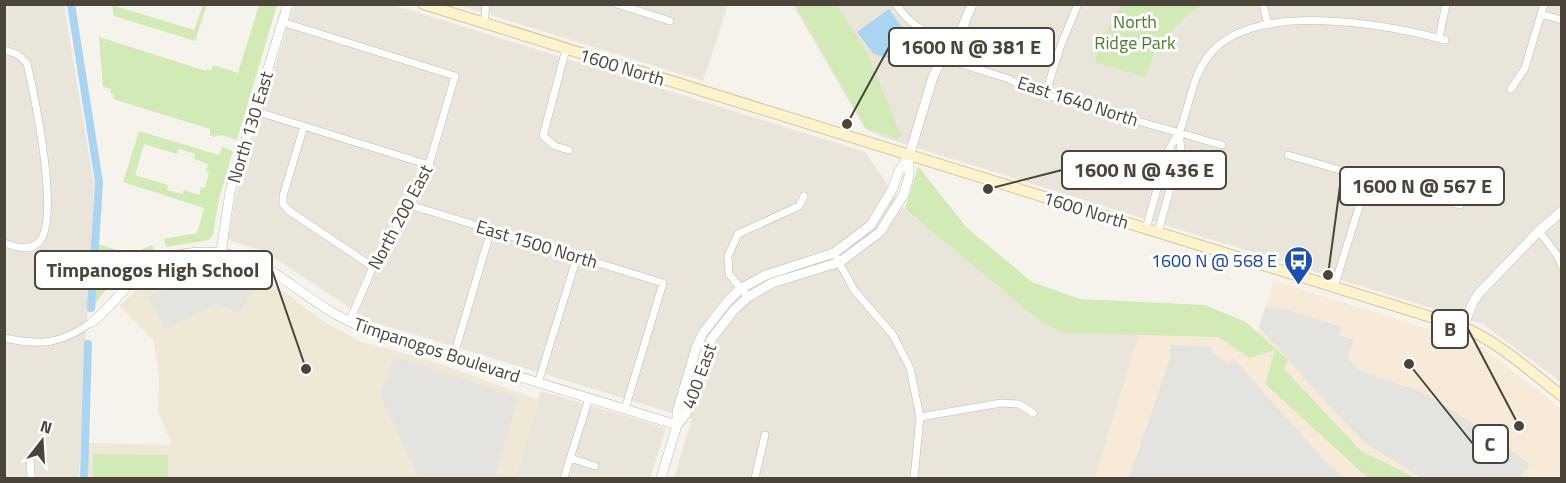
<svg xmlns="http://www.w3.org/2000/svg" width="1566" height="483" font-family="'Titillium Web',sans-serif">
<style>
.residential{fill:#eae5da}
.commercial{fill:#f7ead8}
.education{fill:#efe8d6}
.green{fill:#d2eab5;fill-rule:evenodd}
.parking{fill:#e5e3e0}
.water{fill:#a9d4f2}
.lines{fill:none;stroke-linecap:round;stroke-linejoin:round}
.canal{stroke:#a9d4f2;stroke-width:8}
.minor-casing{stroke:#c2bbae;stroke-width:8}
.tertiary-casing{stroke:#c2bbae;stroke-width:10}
.secondary-casing{stroke:#d6c79b;stroke-width:12}
.minor{stroke:#fff;stroke-width:7}
.tertiary{stroke:#fff;stroke-width:9}
.secondary{stroke:#fff3cd;stroke-width:10}
.labels{text-anchor:middle;dominant-baseline:central;stroke-width:6;stroke-linejoin:round;paint-order:stroke}
.park-label{font-size:18px;fill:#4a7f2a;stroke:#fff}
.street-label{font-size:18px;fill:#4b4439;stroke:#fff}
.transit-label{font-size:18px;fill:#164399;stroke:#fff;text-anchor:end}
.leader{fill:none;stroke:#4b4439;stroke-width:2}
.callout-dot{fill:#4b4439;stroke:#fff;stroke-width:2}
.callout{fill:#fff;stroke:#4b4439;stroke-width:2}
.callout-label{font-size:20px;text-anchor:middle;font-weight:bold;fill:#4b4439}
</style>
<rect width="100%" height="100%" fill="#f6f3ec"/>
<path class="residential" d="M4,5H64L94,185L79,478H5Z
M294,5H394L865,152L905,210L1063,333L1139,334L1095,478H674L692,419L370,321L264,251L228,240L236,194Z
M459,5H728L703,81Z
M793,5H1561V382L1483,324L882,137L865,129Z
M541,391L666,428L650,478H515Z"/>
<path class="commercial" d="M1274,281L1479,345L1561,409V478H1095L1139,334L1218,337L1249,358Z"/>
<path class="education" d="M227,263L278,287L324,322L362,342L432,361L539,400L515,478H84L87,443L172,445L158,412L159,377L154,341L120,306L143,283L190,264Z"/>
<path class="green" d="M112,5L194,30L203,5H207L195,41L114,16Z
M259,5H277L237,140L222,135L213,137L210,135V129L113,99L114,95L110,93L111,89L103,87L99,37L206,71L207,69L211,70L213,65L238,73Z
M795,5H837L868,54L899,131L904,133L897,139L866,128Z
M1122,5V4L1202,5L1186,16L1157,46L1145,77L1094,62L1113,18Z
M139,131L219,155L222,147L233,151L219,199L213,234L209,240L166,247L164,239L197,233L204,208L123,182ZM144,144L177,154L179,149L195,154L194,159L208,164L206,171L209,172L205,188L201,187L199,195L184,190L182,194L167,190L168,185L135,175Z
M918,166L966,227L1032,282L1080,299L1205,305L1246,322L1288,360L1284,369L1361,451L1416,478H1368L1265,384L1275,350L1249,358L1218,337L1063,333L1039,320L905,209Z
M98,244L130,254L152,245L155,251C128,265 110,283 92,308Z
M93,454L168,455V478H93Z"/>
<path class="parking" d="M212,267L259,281L240,312L216,304L166,329L147,297Z
M1265,307L1285,309L1342,327L1339,335L1353,340L1348,358L1357,369L1429,395L1508,447L1529,464V467L1520,478H1422L1365,443L1336,413L1259,327Z
M1170,345L1212,346V352L1228,364L1233,358L1325,461L1345,478H1129L1170,358Z
M394,357L518,397L495,478H419L380,395Z"/>
<path class="water" d="M889,9L901,26L934,45L925,56L923,68L874,54L857,32Z"/>
<g class="lines">
<path class="canal" d="M71,4L99,182L91,308
M84,478L88,344"/>
<defs>
<path id="minor" d="M617,4L670,21
M896,4C909,26 931,35 952,46
M1263,4L1268,25
M1541,14L1562,20
M282,22L455,76L429,165L410,205L373,267L349,322
M484,24L486,4
M1439,38L1446,4
M566,49L543,136L555,146L569,150
M4,50L17,54L27,63C34,94 61,219 39,242C29,252 16,247 4,243
M942,58L1009,79L1029,90L1222,145
M1511,89L1525,68L1544,4
M1045,95L1061,45L1078,4
M255,111L429,165
M304,126L283,196V204L288,210L373,267
M1288,155L1460,205
M410,205L663,283L625,409
M1146,228C1154,202 1160,175 1169,150C1172,143 1177,137 1180,130C1190,104 1192,76 1210,54C1255,0 1385,24 1445,40
M1539,231L1557,255L1562,266
M1158,232L1181,150L1179,132
M834,253L854,290L893,335L910,368L920,417L914,478
M1334,287L1368,178
M748,297L729,274L728,256L738,234L799,206L804,196
M4,338C41,346 61,344 92,322
M453,358L491,230
M538,383L577,257
M920,417L1001,403L1019,404L1033,413
M30,457L31,478
M570,458L595,466
M564,478L589,398
M755,478L765,435"/>
<path id="tertiary" d="M221,252L230,192L288,4
M92,322C112,308 124,285 144,271C162,258 183,252 204,252C262,252 285,284 330,311C345,320 360,327 376,333L677,425
M1463,327L1473,302L1480,292L1539,231L1562,211
M677,425L686,414L705,352L712,338L734,310L748,297L772,283L840,262L880,232L904,194L909,176V156
M661,478L677,425V412L696,348L703,333L727,302L740,289L766,275L834,253L871,225L893,188L898,173L909,156L933,77L942,58L960,33L972,4"/>
<path id="secondary" d="M423,4L1463,327C1500,343 1530,371 1562,396"/>
</defs>
<use href="#minor" class="minor-casing"/>
<use href="#tertiary" class="tertiary-casing"/>
<use href="#secondary" class="secondary-casing"/>
<use href="#minor" class="minor"/>
<use href="#tertiary" class="tertiary"/>
<use href="#secondary" class="secondary"/>
</g>
<defs>
<symbol id="bus-pin" viewBox="-11 -11 22 30"><path d="M0 17L-7.5 6A9.5 9.5 0 1 1 7.5 6Z" fill="#1a4fb4" stroke="#fff"/><path d="M-5-6H5V4H4V6H2V4H-2V6H-4V4H-5ZM-3.5-4V0h7V-4ZM-3.5 1.2v1.5H-2V1.2ZM2 1.2v1.5H3.5V1.2Z" fill="#fff"/></symbol>
</defs>
<g fill-rule="evenodd">
<use href="#bus-pin" x="1282" y="244" width="33" height="45"/>
</g>
<g class="labels">
<g class="park-label">
<text x="1135" y="21">North<tspan x="1135" dy="21">Ridge Park</tspan></text>
</g>
<g class="street-label">
<text transform="translate(622 67) rotate(17)">1600 North</text>
<text transform="translate(1078 101) rotate(18)">East 1640 North</text>
<text transform="translate(250 127) rotate(-73)">North 130 East</text>
<text transform="translate(1086 210) rotate(17)">1600 North</text>
<text transform="translate(400 217) rotate(-62)">North 200 East</text>
<text transform="translate(537 244) rotate(17)">East 1500 North</text>
<text transform="translate(437 350) rotate(18)">Timpanogos Boulevard</text>
<text transform="translate(699 376) rotate(-70)">400 East</text>
</g>
<g class="transit-label">
<text x="1277" y="260">1600 N @ 568 E</text>
</g>
</g>
<path class="leader" d="M847 124L889 47M988 189L1062 170M1328 275L1340 186M306 369L272 270M1519 426L1468 329M1409 364L1473 444"/>
<g class="callout-dot">
<circle cx="847" cy="124" r="6"/>
<circle cx="988" cy="189" r="6"/>
<circle cx="1328" cy="275" r="6"/>
<circle cx="306" cy="369" r="6"/>
<circle cx="1519" cy="426" r="6"/>
<circle cx="1409" cy="364" r="6"/>
</g>
<g class="callout">
<rect x="889" y="28" width="165" height="38" rx="6"/>
<rect x="1062" y="151" width="164" height="38" rx="6"/>
<rect x="1340" y="167" width="164" height="38" rx="6"/>
<rect x="35" y="251" width="237" height="38" rx="6"/>
<rect x="1432" y="310" width="36" height="38" rx="6"/>
<rect x="1473" y="425" width="35" height="38" rx="6"/>
</g>
<g class="callout-label">
<text x="971" y="54">1600 N @ 381 E</text>
<text x="1144" y="177">1600 N @ 436 E</text>
<text x="1422" y="193">1600 N @ 567 E</text>
<text x="153" y="277">Timpanogos High School</text>
<text x="1450" y="336">B</text>
<text x="1490" y="451">C</text>
</g>
<rect width="1566" height="483" fill="none" stroke="#4b4439" stroke-width="12"/>
<g transform="translate(42 441) rotate(17)" stroke="#ffffff" stroke-width="4.5" paint-order="stroke">
<path d="M0-4.5L10 22L0 15L-10 22Z" fill="#4b4439"/>
<text y="-9" font-size="16" font-weight="bold" text-anchor="middle" fill="#4b4439">N</text>
</g>
</svg>
